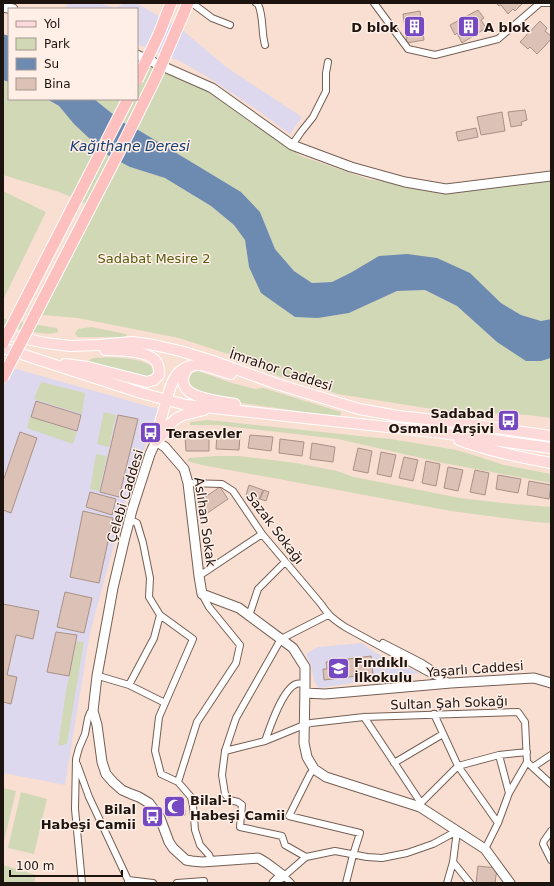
<svg xmlns="http://www.w3.org/2000/svg" width="554" height="886" font-family="'DejaVu Sans',sans-serif">
<style>
.industrial{fill:#ddd8ee}
.education{fill:#dbd8ee}
.green{fill:#d1d8b6}
.water{fill:#6d8ab1}
.building{fill:#dcc2b6;stroke:#a99185}
.lines{fill:none;stroke-linecap:round;stroke-linejoin:round}
.street-casing{stroke:#755f54;stroke-width:8}
.secondary-casing{stroke:#755f54;stroke-width:11}
.primary-casing{stroke:#fff;stroke-width:12}
.street{stroke:#fff;stroke-width:6}
.secondary{stroke:#fff;stroke-width:9}
.primary{stroke:#fed9d9;stroke-width:10}
.highway-bridge-casing{stroke:#fff;stroke-width:13;stroke-linecap:butt}
.highway-bridge{stroke:#febfbf;stroke-width:11}
.labels{text-anchor:middle;dominant-baseline:central;stroke-width:3;stroke-linejoin:round;paint-order:stroke}
.poi-label{font-size:13px;font-weight:bold;fill:#1d1410;stroke:#ffefe7;text-anchor:start}
.park-label{font-size:13px;fill:#545d0e;stroke:#ffefe7}
.street-label{font-size:13px;fill:#1d1410;stroke:#ffefe7}
.water-label{font-size:14px;font-style:italic;fill:#173f72;stroke:#ffefe7}
</style>
<rect width="100%" height="100%" fill="#f9dfd2"/>
<path class="industrial" d="M68,3H99L115,8L125,3H136L180,28L226,67L302,117L290,134L253,107L209,78L180,61L137,44V9H65Z
M13,368L158,409L125,504L90,633L65,785L3,773V387Z"/>
<path class="education" d="M362,643L374,652L420,673L319,688L314,681L311,665L306,654L318,647Z"/>
<path class="green" d="M137,57L204,89L301,156L368,179L449,191L551,177V319L541,321L521,315L501,303L470,273L352,272L332,282L312,283L294,271L275,249L260,212L241,192L135,128L124,123L94,99H137Z
M3,80L9,82V99H47L59,106L74,124L130,167L165,178L211,206L234,225L245,240L249,267L318,318L349,313L397,291L425,290L457,306L497,342L541,361L551,358V418L528,415L451,412L338,394L269,373L228,354L179,338L78,318L42,315L97,208L59,192L3,175Z
M3,191L46,212L3,300Z
M3,319L57,328L58,331V332C44,337 17,328 3,325Z
M91,327L126,334L127,336L119,337H77L75,333L78,329Z
M94,358C108,357 140,357 151,366C154,369 154,372 154,375L150,378L89,364V360Z
M198,371L232,383L255,389L263,388L341,412V413L339,417L242,403L209,396L195,392L188,385C188,377 190,373 198,371Z
M41,382L85,393L82,414L34,399Z
M104,412L116,415L109,447L97,444Z
M30,417L77,432L73,444L27,428Z
M208,420L369,437L391,439L456,450L473,455L504,465L551,474V483L443,463L338,439L218,425H190V422Z
M96,454L107,456L99,491L90,489Z
M216,456H239L296,463L337,471L354,477L460,498L502,503L551,507V523L534,522L451,511L202,465L187,461L189,458Z
M77,641L84,642L67,744L58,746L66,691Z
M3,788L16,791L3,845Z
M21,792L47,799L34,854L8,848Z
M3,865L36,875L34,883H3Z"/>
<path class="water" d="M3,34L9,36V82L3,80Z
M47,99H94L124,123L135,128L241,192L260,212L275,249L294,271L312,283L332,282L352,272L379,256L407,254L437,258L470,273L501,303L521,315L541,321L551,319V358L541,361H526L497,342L457,306L425,290L397,291L349,313L318,318L295,317L261,293L249,267L245,240L234,225L211,206L165,178L130,167L106,154L74,124L59,106Z"/>
<path class="building" d="M496,3H523L515,11L513,9L508,14L501,5L499,6Z
M478,10L484,18L481,20L486,28L462,43L457,33L455,35L450,25Z
M420,11L424,40L407,43L403,14Z
M540,21L547,28L545,31L551,36V39L544,47L537,54L530,47L528,49L520,42Z
M525,110L527,120L521,122L522,125L511,127L508,112Z
M502,112L505,131L481,135L477,117Z
M476,128L478,137L458,141L456,132Z
M36,401L81,415L77,431L31,417Z
M118,415L138,419L119,497L100,492Z
M20,432L37,438L11,513L3,510V481Z
M217,434L240,435L239,450L216,449Z
M209,435V451H186L185,436Z
M250,435L273,437L271,451L248,448Z
M280,439L304,442L302,456L279,453Z
M312,443L335,447L333,462L310,459Z
M358,448L372,451L368,473L353,470Z
M381,452L396,455L391,477L377,474Z
M404,457L418,460L413,481L399,478Z
M426,461L440,464L436,486L422,483Z
M448,467L463,470L458,491L444,488Z
M475,470L489,473L485,495L470,492Z
M498,475L521,479L518,493L496,489Z
M529,481L551,485L549,499L527,495Z
M249,485L263,490L259,500L246,495Z
M220,487L228,499L203,516L199,501Z
M264,490L269,492L266,501L260,499Z
M90,492L116,499L112,515L86,507Z
M83,511L113,518L99,583L70,577Z
M65,592L92,598L84,633L57,627Z
M3,604L39,611L33,639L16,635L7,675L17,677L11,704L3,702Z
M56,632L77,635L69,676L47,672Z
M371,656L373,674L324,680L323,669H327L326,662Z
M181,798L185,810V815L168,817L166,804Z
M478,866L497,868L495,883H476Z"/>
<g class="lines">
<defs>
<path id="street" d="M192,3L212,18L230,25
M256,3L258,4C264,17 261,31 265,45
M374,3L408,49L435,55L498,39L540,3H551
M292,145L301,132L313,117L326,91V73L328,62
M188,483L222,484L233,491L262,534L321,604C329,616 333,619 345,627L431,674L449,682
M133,521L137,523L143,543L150,578L149,597L160,615
M199,576L262,534
M249,616L258,589L285,562
M383,643L422,663L436,672
M102,677L129,685L165,703
M129,685L154,638L160,615L193,639L159,717L155,751L161,774L178,782L191,797L193,806L195,830L200,845L209,855L210,857
M434,714L458,766L498,823
M364,717L421,803
M265,741C270,727 282,690 296,684C299,683 302,684 305,684
M225,751L265,741L304,725L311,723L364,717L518,712L525,722L527,762L509,793L498,823L485,849
M499,755L509,793
M527,762L551,784
M394,763L443,734
M77,764L89,797L128,880V883
M533,767L551,755
M314,769L310,774L289,816L360,833L353,855L346,883
M178,782L197,722L236,663L240,645L209,607L202,594
M421,803L458,766L499,755L527,752
M551,831L544,841L543,844L551,860
M306,857L285,845L282,836L240,827L242,805L238,802L230,800L225,794L222,775L225,751L236,718L281,639L328,615
M453,862L470,883
M128,880L153,883
M82,883L75,809L76,759L79,748L85,734L88,718L90,713L93,711
M177,883L204,881
M291,883L284,876L306,857L335,851L367,857L382,858L407,853L433,844L457,831
M447,883L453,862L457,831"/>
<path id="secondary" d="M3,7L13,9
M137,55L212,88L292,145L351,167L405,182L446,189L551,176
M156,441L165,447L184,469L188,483L199,576L202,594L239,608L293,648L305,667V684L304,743L307,757L314,769L326,777L420,807L485,849L510,883
M156,441L150,454L132,510L125,537L113,588L97,676L93,711L97,725L102,762L106,774L113,782L122,790L131,794L139,797L149,803L160,818L169,842L173,848L186,860L192,861L202,862L258,858C268,863 275,870 284,876
M305,693L325,694L451,683L534,678L551,683
M274,883L279,878L284,876"/>
<path id="primary" d="M3,334L46,343L70,346L98,345L133,342L154,345L180,351L210,360L277,384L359,409L398,416L455,422L551,436
M3,348L141,393L186,405L442,433L551,448
M65,364L88,367L147,382L154,380L159,375C159,369 159,364 155,360C146,351 118,350 105,350
M188,367C168,398 215,400 235,404
M459,440C489,451 519,457 551,463
M156,441C158,428 162,415 166,402C169,392 171,381 178,373C183,368 191,365 198,365C207,365 221,372 231,374
M156,441L166,431L170,424L177,418L184,415L204,410"/>
</defs>
<use href="#street" class="street-casing"/>
<use href="#secondary" class="secondary-casing"/>
<use href="#primary" class="primary-casing"/>
<use href="#street" class="street"/>
<use href="#secondary" class="secondary"/>
<use href="#primary" class="primary"/>
<defs>
<path id="highway-bridge" d="M137,80L159,34L171,3
M3,343L128,99
M3,377L121,148L156,77L188,3"/>
</defs>
<use href="#highway-bridge" class="highway-bridge-casing"/>
<use href="#highway-bridge" class="highway-bridge"/>
</g>
<defs>
<symbol id="building-square" viewBox="-11 -11 22 22"><rect x="-9" y="-9" width="18" height="18" rx="4" fill="#7649c2" stroke="#ffefe7"/><path d="M-4-6H4V6H1V3H-1V6H-4ZM-2.5-4.3h1.7v1.8h-1.7ZM.8-4.3h1.7v1.8H.8ZM-2.5-1h1.7V.8h-1.7ZM.8-1h1.7V.8H.8Z" fill="#fff"/></symbol>
<symbol id="bus-square" viewBox="-11 -11 22 22"><rect x="-9" y="-9" width="18" height="18" rx="4" fill="#7649c2" stroke="#ffefe7"/><path d="M-5-6H5V4H4V6H2V4H-2V6H-4V4H-5ZM-3.5-4V0h7V-4ZM-3.5 1.2v1.5H-2V1.2ZM2 1.2v1.5H3.5V1.2Z" fill="#fff"/></symbol>
<symbol id="school-square" viewBox="-11 -11 22 22"><rect x="-9" y="-9" width="18" height="18" rx="4" fill="#7649c2" stroke="#ffefe7"/><path d="M0-5L7-2L0 1L-7-2ZM-4 1L0 2.5L4 1V4Q0 6-4 4Z" fill="#fff"/></symbol>
<symbol id="mosque-square" viewBox="-11 -11 22 22"><rect x="-9" y="-9" width="18" height="18" rx="4" fill="#7649c2" stroke="#ffefe7"/><path d="M3.5-4.9A6 6 0 1 0 3.5 4.9A5 5 0 1 1 3.5-4.9Z" fill="#fff"/></symbol>
</defs>
<g fill-rule="evenodd">
<use href="#building-square" x="402" y="14" width="25" height="25"/>
<use href="#building-square" x="456" y="14" width="25" height="25"/>
<use href="#bus-square" x="496" y="408" width="25" height="25"/>
<use href="#bus-square" x="138" y="420" width="25" height="25"/>
<use href="#school-square" x="326" y="656" width="25" height="25"/>
<use href="#mosque-square" x="162" y="794" width="25" height="25"/>
<use href="#bus-square" x="140" y="804" width="25" height="25"/>
</g>
<g class="labels">
<g class="poi-label">
<text x="398" y="27" text-anchor="end">D blok</text>
<text x="484" y="27">A blok</text>
<text x="494" y="413" text-anchor="end">Sadabad<tspan x="494" dy="15">Osmanlı Arşivi</tspan></text>
<text x="166" y="433">Terasevler</text>
<text x="354" y="662">Fındıklı<tspan x="354" dy="15">İlkokulu</tspan></text>
<text x="190" y="800">Bilal-i<tspan x="190" dy="15">Habeşi Camii</tspan></text>
<text x="136" y="809" text-anchor="end">Bilal<tspan x="136" dy="15">Habeşi Camii</tspan></text>
</g>
<g class="park-label">
<text x="154" y="258">Sadabat Mesire 2</text>
</g>
<g class="street-label">
<text transform="translate(281 370) rotate(18)">İmrahor Caddesi</text>
<text transform="translate(125 496) rotate(-73)">Çelebi Caddesi</text>
<text transform="translate(205 522) rotate(82)">Aslıhan Sokak</text>
<text transform="translate(275 528) rotate(53)">Sazak Sokağı</text>
<text transform="translate(475 669) rotate(-4)">Yaşarlı Caddesi</text>
<text transform="translate(449 703) rotate(-2)">Sultan Şah Sokağı</text>
</g>
<g class="water-label">
<text x="130" y="146">Kağıthane Deresi</text>
</g>
</g>
<rect width="554" height="886" fill="none" stroke="#1d1410" stroke-width="8"/>
<rect x="8" y="8" width="130" height="92" fill="#ffefe7" stroke="#a59791"/>
<rect x="16" y="21" width="20" height="6" fill="#fed9d9" stroke="#a59791"/>
<text x="44" y="28" font-size="12" fill="#1d1410">Yol</text>
<rect x="16" y="38" width="20" height="12" fill="#d1d8b6" stroke="#a59791"/>
<text x="44" y="48" font-size="12" fill="#1d1410">Park</text>
<rect x="16" y="58" width="20" height="12" fill="#6d8ab1" stroke="#a59791"/>
<text x="44" y="68" font-size="12" fill="#1d1410">Su</text>
<rect x="16" y="78" width="20" height="12" fill="#dcc2b6" stroke="#a59791"/>
<text x="44" y="88" font-size="12" fill="#1d1410">Bina</text>
<path d="M10 870v6h112v-6" fill="none" stroke="#1d1410" stroke-width="2"/>
<text x="16" y="870" font-size="12" fill="#1d1410" stroke="#ffefe7" stroke-width="3" paint-order="stroke">100 m</text>
</svg>
